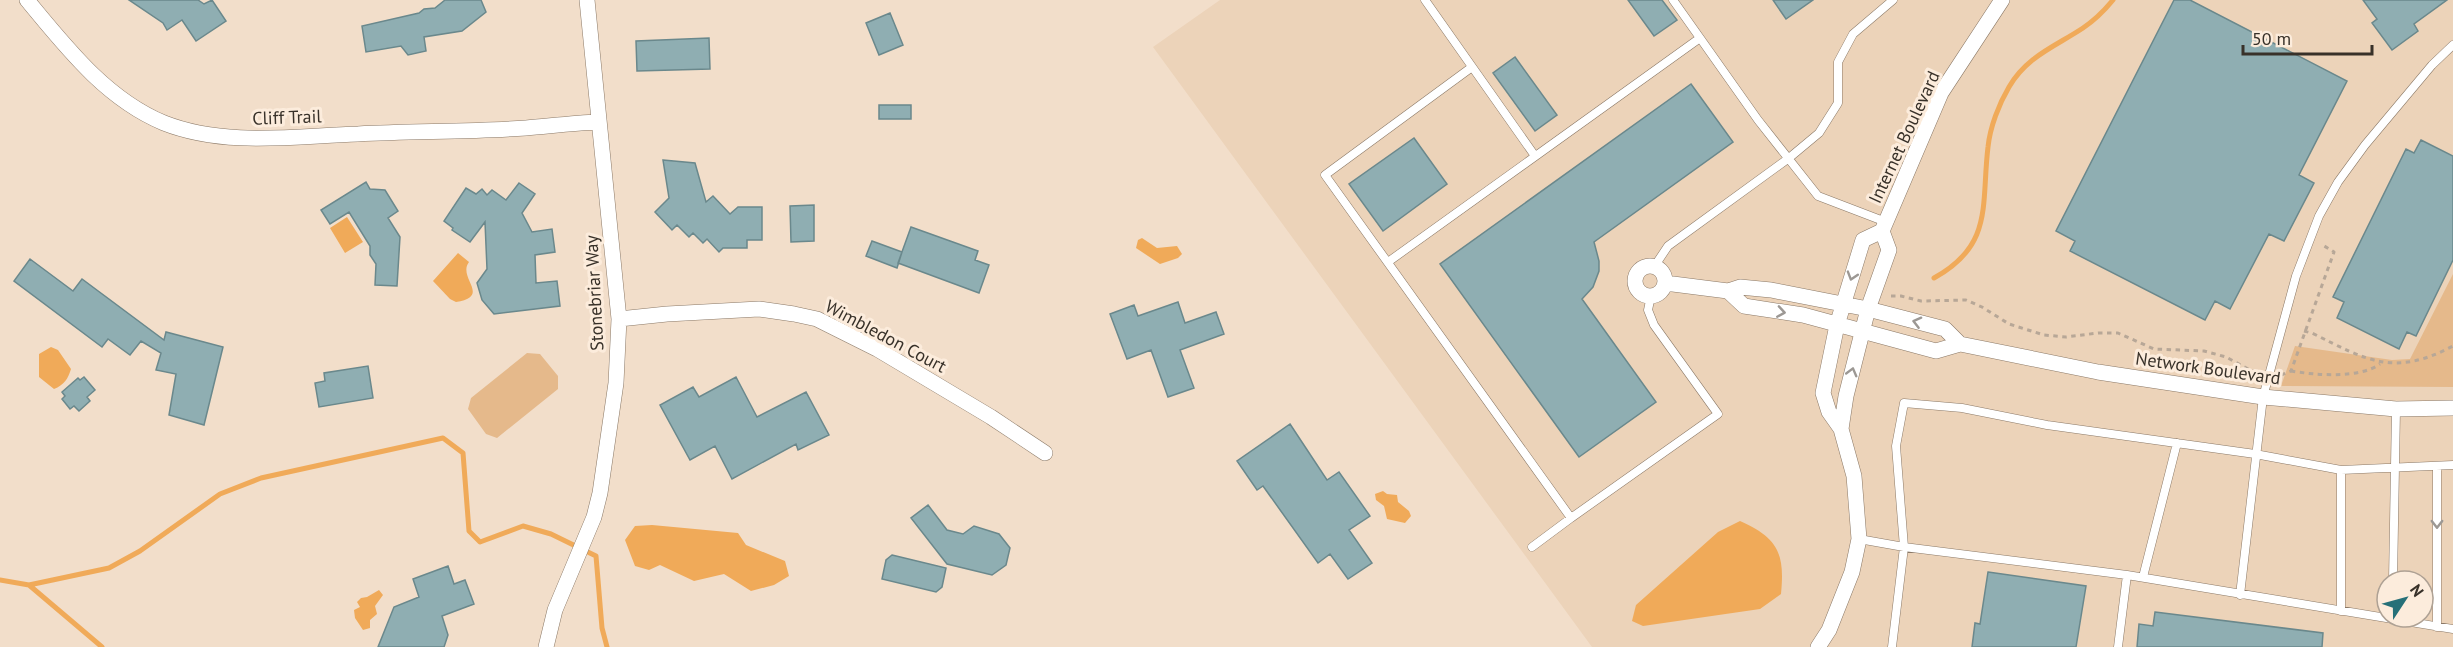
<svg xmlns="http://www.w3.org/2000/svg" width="2453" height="647" font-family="'PT Sans',sans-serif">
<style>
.built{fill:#ecd3b9;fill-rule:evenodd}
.green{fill:#e5b98b}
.water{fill:#f0aa59}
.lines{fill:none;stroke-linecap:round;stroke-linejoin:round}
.stream{stroke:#f0aa59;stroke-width:5}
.building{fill:#8faeb2;stroke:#6a888c;stroke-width:1.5}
.service-casing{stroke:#8b7967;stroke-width:9}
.minor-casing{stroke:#8b7967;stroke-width:16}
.path{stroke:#b7a797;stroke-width:3;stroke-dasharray:4.5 4.5;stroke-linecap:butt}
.service{stroke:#fff;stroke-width:8}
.minor{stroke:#fff;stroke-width:15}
.oneway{stroke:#9c9894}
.labels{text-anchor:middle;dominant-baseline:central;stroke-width:6;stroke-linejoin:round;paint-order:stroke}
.street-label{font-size:18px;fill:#383129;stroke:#fcecdc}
</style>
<rect width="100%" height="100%" fill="#f2deca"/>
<path class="built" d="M1220,0H2453V647H1592L1153,47ZM2387,581H2423V617H2387Z"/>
<path class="green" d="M2453,274V387L2281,386L2295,346L2392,360L2410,359Z
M527,353L540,354L558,376V389L497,438L486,434L468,409L471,398Z"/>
<path class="water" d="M347,217L363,242L345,253L330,228Z
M1142,238L1157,248L1177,246L1182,254L1178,258L1160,264L1136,248L1138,240Z
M458,253L469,262C457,278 492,296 456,302L450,299L433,281Z
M51,347L58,350L71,369C68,379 64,385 54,389L39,377V354Z
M1383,491L1387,494L1397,495L1398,502L1409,511L1411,516L1405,523L1387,519L1384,506L1376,500L1375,494Z
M1740,521C1778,538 1785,553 1781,594L1760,609L1643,626L1632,621L1636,605L1718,532Z
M652,525L738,533L746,545L785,561L789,576L774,585L751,591L724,574L694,581L660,565L649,570L635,566L625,540L635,526Z
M379,590L383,595L375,606L377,614L370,620V628L363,630L355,618L354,610L360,607L357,602L361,598L367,597Z"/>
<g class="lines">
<path class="stream" d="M1934,278C1994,245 1981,204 1988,147C1990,127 1999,104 2009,87C2027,56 2056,46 2083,28C2095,20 2104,11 2113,0
M0,580L29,585L102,647
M29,585L109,568L140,551L220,494L261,478L443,438L463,453L469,531L480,542L523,526L551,534L596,556L602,628L607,647"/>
</g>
<path class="building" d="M129,0H198L204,4L212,0L226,21L196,41L182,20L167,30L163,23Z
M445,0H481L486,12L462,31L424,37L426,51L408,55L401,46L366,52L362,26L419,13L424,9L435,8Z
M1628,0H1662L1677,20L1654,36Z
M1773,0H1813L1786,19Z
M2174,0H2190L2347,81L2299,175L2314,183L2284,241L2269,234L2230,309L2215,301L2205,320L2070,251L2075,241L2056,231Z
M2363,0H2447L2414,24L2418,31L2392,50L2372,23L2377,19Z
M890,13L903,45L879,55L866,23Z
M709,38L710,69L637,71L636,41Z
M1515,57L1557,115L1535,131L1493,73Z
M1691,84L1733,142L1594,242L1599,261V271L1593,287L1582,299L1656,402L1579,457L1440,264Z
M879,105H911V119H879Z
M1414,138L1447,184L1383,231L1349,184Z
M2421,140L2453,156V260L2416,336L2407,332L2399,349L2337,318L2344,302L2333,297L2406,149L2414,153Z
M663,160L695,163L706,202L713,196L730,214L738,207H762V240H747V248H723L719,252L707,239L703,243L693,233L689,237L677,225L672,230L655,212L669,198Z
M366,182L370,189L385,190L398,211L388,218L400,237L397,286L375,285L376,264L370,255V246L349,212L330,224L321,210Z
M519,183L535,194L522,213L532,232L552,229L555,252L535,255L536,283L557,281L560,306L494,314L482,300L477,283L487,269L485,222L470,242L452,230L453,228L444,221L466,188L476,194L482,189L487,195L492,190L506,200Z
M814,205V241L791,242L790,206Z
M911,227L978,251L975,260L989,265L979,293L898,263Z
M872,241L902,252L897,268L866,256Z
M30,259L73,291L82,279L164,340L166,332L223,347L204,425L169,415L176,374L156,370L161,353L141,341L130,355L108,339L102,347L14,281Z
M1178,302L1185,323L1216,312L1224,334L1180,350L1194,388L1168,397L1151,350L1127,359L1110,314L1134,305L1138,316Z
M368,366L373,398L319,407L315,383L325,381L324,373Z
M84,377L95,390L87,397L90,401L79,411L74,406L70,409L62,399L65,396L62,392L78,378L80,380Z
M736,377L757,417L806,392L829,435L798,450L796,444L732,479L715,446L690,460L660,405L693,387L699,397Z
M1290,424L1327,480L1339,472L1370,516L1349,530L1372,563L1348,579L1330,554L1318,563L1263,486L1257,490L1237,461Z
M928,505L947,530L963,534L974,526L999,534L1010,548L1006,565L992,575L947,564L911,518Z
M892,555L946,568L942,587L936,592L882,579L886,560Z
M448,566L454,584L465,580L474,604L442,616L448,635L444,647H378L394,607L419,597L413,579Z
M1988,572L2086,586L2076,647H1972L1975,623L1980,624Z
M2155,612L2323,633L2322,647H2137L2139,624L2153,626Z"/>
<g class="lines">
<defs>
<path id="service" d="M1425,0L1535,156
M1673,0L1700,38
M1472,67L1325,175L1571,518L1718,414L1654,325L1648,310L1651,296
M1388,262L1700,38L1758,120L1818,196L1886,222
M1654,267L1668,246L1789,158L1819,133L1838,103V62L1853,34L1893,0
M2341,470L2453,465
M1859,539L1904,547L2127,575L2453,629
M1532,547L1571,518
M2143,577L2177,443
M2393,581L2396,409
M2240,595L2263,397L2296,276L2319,216L2338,182L2365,145L2432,65L2453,45
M2437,627V466
M1892,647L1904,547L1896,446L1904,403L1962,408L2047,425L2255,454L2341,470V611
M2118,647L2127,575"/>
<path id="minor" d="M27,0C66,47 106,99 164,123C225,147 294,136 358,134C414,131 470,132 526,128C550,126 574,123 598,122
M1635 281a15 15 0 1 1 30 0a15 15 0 1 1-30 0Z
M1665,283L1728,291L1740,287L1771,290L1868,309L1945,329L1960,344
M1728,291L1744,306L1803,315L1936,351L1960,344L2098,372L2263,397L2396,409L2453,408
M619,319L667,314L759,309L794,314L817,319L877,349L991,417L1045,453
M1841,429L1846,396L1868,309L1889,250L1882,231
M546,647L555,610L594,517L600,493L616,383L619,319L587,0
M1818,647L1829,630L1852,572L1859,539L1854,476L1841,429L1829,412L1823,393L1837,325L1863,240L1882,231L1941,93L2002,0"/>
</defs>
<use href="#service" class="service-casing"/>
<use href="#minor" class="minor-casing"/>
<path class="path" d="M1891,296H1901L1921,301L1966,300L1982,307L2009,324L2044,335L2066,337L2098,333H2118L2154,349L2204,351L2226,357L2250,370L2259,372
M2304,331L2312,333C2368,361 2394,377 2453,346
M2291,371C2315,375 2359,379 2380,364
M2281,375L2291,371L2334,252L2321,244"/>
<use href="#service" class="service"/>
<use href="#minor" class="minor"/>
</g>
<defs><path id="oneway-chevron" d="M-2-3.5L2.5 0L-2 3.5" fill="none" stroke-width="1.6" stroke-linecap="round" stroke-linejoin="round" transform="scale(1.5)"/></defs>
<g class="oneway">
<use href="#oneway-chevron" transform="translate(1852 276) rotate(107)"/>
<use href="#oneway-chevron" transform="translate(1781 312) rotate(9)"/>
<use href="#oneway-chevron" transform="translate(1917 322) rotate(-166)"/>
<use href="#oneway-chevron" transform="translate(1852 372) rotate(-75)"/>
<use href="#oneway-chevron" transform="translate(2437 524) rotate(90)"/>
</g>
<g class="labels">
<g class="street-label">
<text transform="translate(287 117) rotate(-2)">Cliff Trail</text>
<text transform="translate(1904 137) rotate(-65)">Internet Boulevard</text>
<text transform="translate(594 293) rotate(-93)">Stonebriar Way</text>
<text transform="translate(886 336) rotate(28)">Wimbledon Court</text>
<text transform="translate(2208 368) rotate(8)">Network Boulevard</text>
</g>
</g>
<g transform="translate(2405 599) rotate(54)"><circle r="28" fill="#fcecdc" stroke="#aea194" stroke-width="1.5"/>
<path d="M0-4.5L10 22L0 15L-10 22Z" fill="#267078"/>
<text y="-9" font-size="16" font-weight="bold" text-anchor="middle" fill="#383129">N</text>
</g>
<path d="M2243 45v9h129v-9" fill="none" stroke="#383129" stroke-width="3"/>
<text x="2252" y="45" font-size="18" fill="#383129" stroke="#fcecdc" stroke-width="4.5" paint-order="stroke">50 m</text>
</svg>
